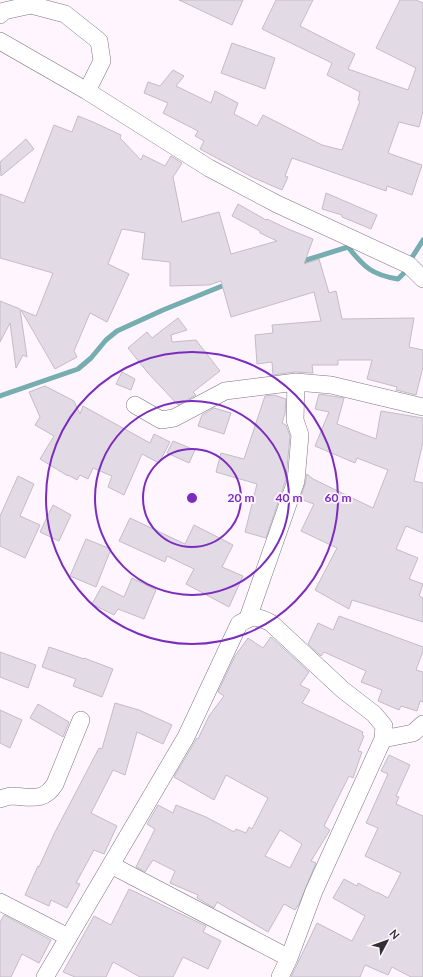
<svg xmlns="http://www.w3.org/2000/svg" width="423" height="977" font-family="Lato,sans-serif">
<style>
.lines{fill:none;stroke-linecap:round;stroke-linejoin:round}
.stream{stroke:#76adb0;stroke-width:5}
.building{fill:#e2dbe6;stroke:#c3bcc6;fill-rule:evenodd}
.minor-casing{stroke:#7d757e;stroke-width:18}
.minor{stroke:#fff;stroke-width:17}
.ring{fill:none;stroke:#7b2cbf;stroke-width:2}
.centre{fill:#7b2cbf;stroke:#fef5ff;stroke-width:2}
.ring-label{font-size:12px;text-anchor:middle;font-weight:bold;fill:#7b2cbf;stroke:#fef5ff;stroke-width:3.5;stroke-linejoin:round;paint-order:stroke}
</style>
<rect width="100%" height="100%" fill="#fef5ff"/>
<g class="lines">
<path class="stream" d="M300,262L348,247C364,267 372,275 398,279L406,271L411,259L423,240
M0,396L78,369L91,358L106,340L117,331L163,310L227,284"/>
</g>
<path class="building" d="M179,0H243L232,25Z
M276,0H313L300,26L355,54L348,69L408,90L416,68L376,48L400,0H416L423,3V111L419,127L399,122L388,153L422,165L412,195L387,186L386,191L292,158L285,176L288,177L282,190L252,177L200,149L204,141L195,136L198,131L163,113L168,103L144,93L148,82L160,86L173,70L184,76L176,86L211,103L215,91L238,103L234,114L257,126L263,115L322,145L342,150L360,101L358,100L360,92L327,75L332,63L262,29Z
M232,43L275,58L265,89L221,73Z
M78,116L93,122L121,135L120,138L141,160L143,155L165,166L171,156L182,163L173,177L182,222L219,212L231,254L277,241L260,233V231L232,216L238,204L266,220L267,219L288,229L313,239L304,264L319,259L329,293L336,291L342,319L414,318L409,347L423,350V367L416,395L396,390L397,387L367,379L372,360H338V365H312L313,373L295,372L273,375L272,362L257,364L255,335L273,333L272,325L321,321L314,292L231,317L221,281L209,285L170,286V262L142,259L145,233L122,229L108,264L129,274L107,322L90,313L74,351L77,357L55,369L21,310L36,316L53,273L0,258V194L24,203L54,125L72,132Z
M26,139L34,149L1,176L0,162Z
M326,193L377,215L371,229L342,217V215L322,209Z
M0,301L20,309L27,357L23,355L16,368L10,323L0,342Z
M178,318L187,330L171,335L172,342L196,340L220,371L193,392L196,395L178,405L148,373L128,348L147,332L152,338Z
M122,372L135,379L131,390L116,384Z
M45,386L74,401L80,414L83,406L150,443L154,434L170,442L159,463L142,454L124,495L108,487L112,476L93,468L88,479L80,475L77,480L68,475V476L40,459L54,436L35,425L40,417L29,392Z
M319,394L344,398L337,424L376,439L381,411L423,418V442L414,481L423,483V533L406,526L396,549L418,558L409,579L423,584L419,596L423,598V622L352,600L349,609L315,590L337,548L301,531L314,504L300,499L305,484L307,474L313,479L373,508L388,470L357,458L355,463L315,446L329,412L315,409Z
M274,395L286,399L285,414L282,423L286,425L290,436L286,479L266,538L245,532L257,484L216,472L221,453L244,459L265,396Z
M214,408L231,413L224,434L198,426L202,415Z
M173,441L195,450L189,463L167,453Z
M18,476L34,484L20,516L40,525L25,558L0,546V516Z
M53,505L71,515L59,541L40,532Z
M130,518L185,544L194,525L233,545L222,567L243,576L229,607L186,584L194,569L167,556L165,562L119,541Z
M86,539L111,549L96,587L70,576Z
M132,578L156,590L144,619L118,609L114,615L92,604L102,586L124,597Z
M339,616L423,647V651L416,670L423,672V702L420,701L417,711L401,706L399,710L378,701L382,690L361,682L366,671L324,652L321,656L308,644L318,623L333,630Z
M271,637L309,672L300,685L310,690L302,703L363,732L362,735L364,736L358,751L362,752L353,778L349,776L324,826L330,830L311,861L316,863L299,904L295,910L284,904L268,932L217,902L214,908L197,898L198,895L170,883L175,871L153,860L145,872L136,867L155,829L147,824L158,805L173,813L176,805L206,817L234,832L236,829L246,833L249,827L252,829L268,798L226,775L214,800L174,777L197,738L198,739L209,716L224,696L218,692L235,656L248,638L263,648ZM280,830L302,844L290,868L265,856Z
M49,647L84,659V658L113,669L102,697L73,686L76,679L42,667Z
M0,652L36,665L28,688L0,677Z
M115,703L139,710L172,725L163,744L137,732L125,775L113,770L91,813L117,826L104,854L94,850L76,883L80,884L67,908L51,900L49,906L25,895L38,866L39,867L54,834L99,748L102,749Z
M38,704L69,722L63,737L30,718Z
M0,710L22,720L10,748L0,743Z
M389,755L410,765L396,796L399,797L396,804L423,816V977H411L392,967L388,975L365,965L360,977H291L317,923L352,941L365,916L333,898L344,879L357,886L358,883L377,893V892L388,898L401,873L365,856L378,828L366,823L388,774L381,771Z
M129,889L206,926L203,932L221,941L208,969L183,957L173,977H140L113,962L106,977H75L63,972L94,916L111,925Z
M4,915L51,940L39,963L22,954L11,977H0V922Z"/>
<g class="lines">
<defs>
<path id="minor" d="M0,15L4,11L31,5L65,14L99,41L102,61L87,91
M0,41L87,91L209,168L277,204L409,265L423,279
M135,405L161,420L174,418L225,391L296,382L331,385L423,407
M248,618L296,481L300,435L295,420L296,382
M383,739L413,733L423,724
M0,799C4,798 8,796 12,796C31,797 44,802 55,784L81,720
M111,865L289,958
M0,902L68,937
M45,977L186,737L239,624C253,615 257,616 271,623L343,690L374,714L384,726L383,739L314,891L289,958L280,977"/>
</defs>
<use href="#minor" class="minor-casing"/>
<use href="#minor" class="minor"/>
</g>
<g class="ring">
<circle cx="192" cy="498" r="49"/>
<circle cx="192" cy="498" r="97"/>
<circle cx="192" cy="498" r="146"/>
</g>
<circle cx="192" cy="498" r="6" class="centre"/>
<g class="ring-label">
<text x="241" y="502">20 m</text>
<text x="289" y="502">40 m</text>
<text x="338" y="502">60 m</text>
</g>
<g transform="translate(387 941) rotate(49)" stroke="#fef5ff" stroke-width="3" paint-order="stroke">
<path d="M0-3L7 15L0 10L-7 15Z" fill="#333033"/>
<text y="-6" font-size="11" font-weight="bold" text-anchor="middle" fill="#333033">N</text>
</g>
</svg>
